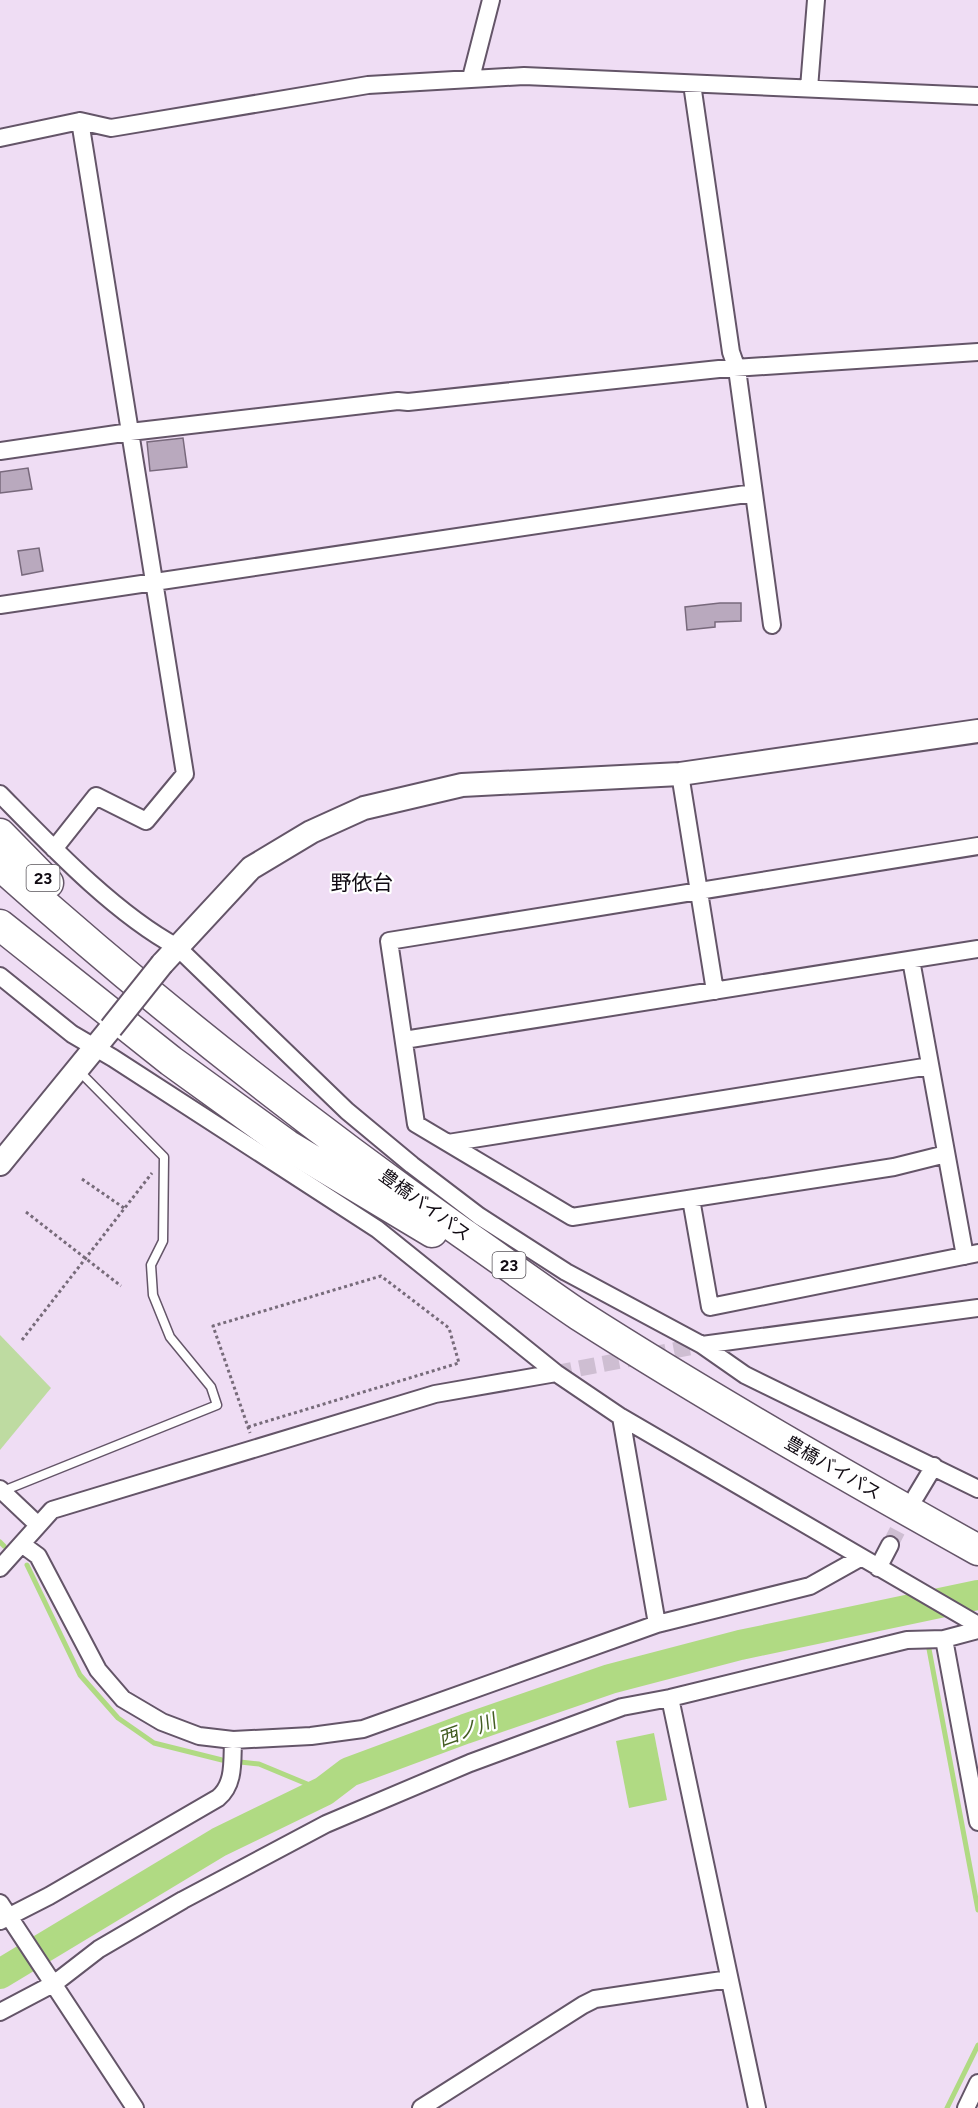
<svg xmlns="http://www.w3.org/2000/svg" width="978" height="2108" font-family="Figtree,'Noto Sans JP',sans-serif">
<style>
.green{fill:#bedba1}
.water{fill:#b0da83}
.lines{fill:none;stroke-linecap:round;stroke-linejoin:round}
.stream{stroke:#b0da83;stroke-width:5}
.river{stroke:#b0da83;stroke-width:30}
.building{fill:#b9a9be;stroke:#78697c;stroke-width:1.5}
.street-tunnel{stroke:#cebed2;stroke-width:16;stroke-dasharray:16 8;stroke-linecap:butt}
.lane-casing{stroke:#645568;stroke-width:11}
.street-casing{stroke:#645568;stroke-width:20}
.secondary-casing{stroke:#645568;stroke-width:26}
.highway-casing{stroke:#645568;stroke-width:33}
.path{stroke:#776b7a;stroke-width:3;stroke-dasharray:3 3;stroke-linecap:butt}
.lane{stroke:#fff;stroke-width:8}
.street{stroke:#fff;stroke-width:16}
.secondary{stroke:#fff;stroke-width:22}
.highway{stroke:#fff;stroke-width:30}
.secondary-bridge-casing{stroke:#645568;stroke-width:26;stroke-linecap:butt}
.secondary-bridge{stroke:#fff;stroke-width:22}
.labels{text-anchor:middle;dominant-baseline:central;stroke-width:4.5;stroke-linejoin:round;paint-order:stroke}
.shield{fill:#fff;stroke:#58545a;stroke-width:1.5}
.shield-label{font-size:16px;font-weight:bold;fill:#110b13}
.street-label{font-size:18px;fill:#110b13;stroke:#fff}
.water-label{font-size:20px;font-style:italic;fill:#435d22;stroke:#fff}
.quarter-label{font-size:21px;fill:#110b13;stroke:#fff}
</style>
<rect width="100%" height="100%" fill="#efddf4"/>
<path class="green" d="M0,1335L51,1388L0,1450Z"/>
<path class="water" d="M654,1733L667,1800L629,1808L616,1741Z"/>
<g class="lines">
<path class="stream" d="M0,1542L4,1546
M27,1565L80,1675L118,1718L154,1743L222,1760L259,1764L324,1791
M929,1649L978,1910
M947,2108L978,2045"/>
<path class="river" d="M0,1974L219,1842L324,1791L349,1772L465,1729L610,1679L740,1645L978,1595"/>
</g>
<path class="building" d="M183,438L187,467L150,471L147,442Z
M28,468L32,489L0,493V472Z
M39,548L43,571L22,575L18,551Z
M720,603H741V621L715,622V627L687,630L685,607Z"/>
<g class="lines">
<path class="street-tunnel" d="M556,1373L702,1345
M890,1545L911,1504"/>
<defs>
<path id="lane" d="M3,1491L217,1405L211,1387L170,1337L153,1295L151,1265L163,1241L164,1157L78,1070"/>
<path id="street" d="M471,78L491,0
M692,84L731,352L737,369L772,625
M809,88L816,0
M0,138L80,121L111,128L368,85L524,76L978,96
M0,451L130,432L398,401L408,402L719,369L978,352
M0,605L753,493
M680,774L715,991
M0,794C50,845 114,913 177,947L347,1111L412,1165L479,1216L566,1272L702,1345L745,1375L978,1489
M54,849L96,796L146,821L185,774L80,121
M911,960L965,1256
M0,976L72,1034L113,1058L377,1229L556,1373L621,1417L978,1625
M404,1040L978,949
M448,1143L930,1066
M946,1154L894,1167L572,1217L416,1124L389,941L978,846
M691,1199L710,1307L978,1253
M702,1345L978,1308
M621,1417L657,1624
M0,1489L37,1524
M916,1496L934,1466
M23,1545L38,1556L98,1670L123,1699L162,1722L199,1736L233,1740L311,1736L363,1729L657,1624L810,1586L860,1558
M0,1568L52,1510L435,1394L556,1373
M878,1568L890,1545
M944,1639L978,1822
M670,1698L757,2108
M0,1903L135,2108
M0,1921L49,1896L218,1798C235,1784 232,1761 233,1740
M0,2012L55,1983L99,1949L183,1900L326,1824L470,1763L622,1707L670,1698L907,1640L944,1639L978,1630
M421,2108L583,2005L595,1999L729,1979
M966,2108L978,2083"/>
<path id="secondary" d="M162,964L251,868L311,832L364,808L462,785L680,774L978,731
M0,1164L111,1028"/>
<path id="highway" d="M0,834L48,883
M0,865C146,996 300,1118 461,1232C500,1259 539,1288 579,1315C709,1398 844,1475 978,1550
M0,925L171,1061L287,1145L432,1232"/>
</defs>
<use href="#lane" class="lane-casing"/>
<use href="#street" class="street-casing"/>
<use href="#secondary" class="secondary-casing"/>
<use href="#highway" class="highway-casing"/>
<path class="path" d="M82,1179L124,1208
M26,1212L121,1286
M22,1340L152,1173
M248,1427L459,1363L449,1328L381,1276L213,1326L248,1427L250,1433"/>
<use href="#lane" class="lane"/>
<use href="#street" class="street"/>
<use href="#secondary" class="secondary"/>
<use href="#highway" class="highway"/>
<defs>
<path id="secondary-bridge" d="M111,1028L162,964"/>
</defs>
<use href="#secondary-bridge" class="secondary-bridge-casing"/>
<use href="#secondary-bridge" class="secondary-bridge"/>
</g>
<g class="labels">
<g class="shield">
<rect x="26.5" y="865" width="33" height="26" rx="4.5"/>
<rect x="492.5" y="1252" width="33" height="26" rx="4.5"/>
</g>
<g class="shield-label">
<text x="43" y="878">23</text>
<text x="509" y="1265">23</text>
</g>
<g class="street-label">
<text transform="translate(425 1205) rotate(36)">豊橋バイパス</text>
<text transform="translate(833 1468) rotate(30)">豊橋バイパス</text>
</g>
<g class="water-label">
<text transform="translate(467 1730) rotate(-20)">西ノ川</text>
</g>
<g class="quarter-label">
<text x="362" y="882">野依台</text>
</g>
</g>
</svg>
